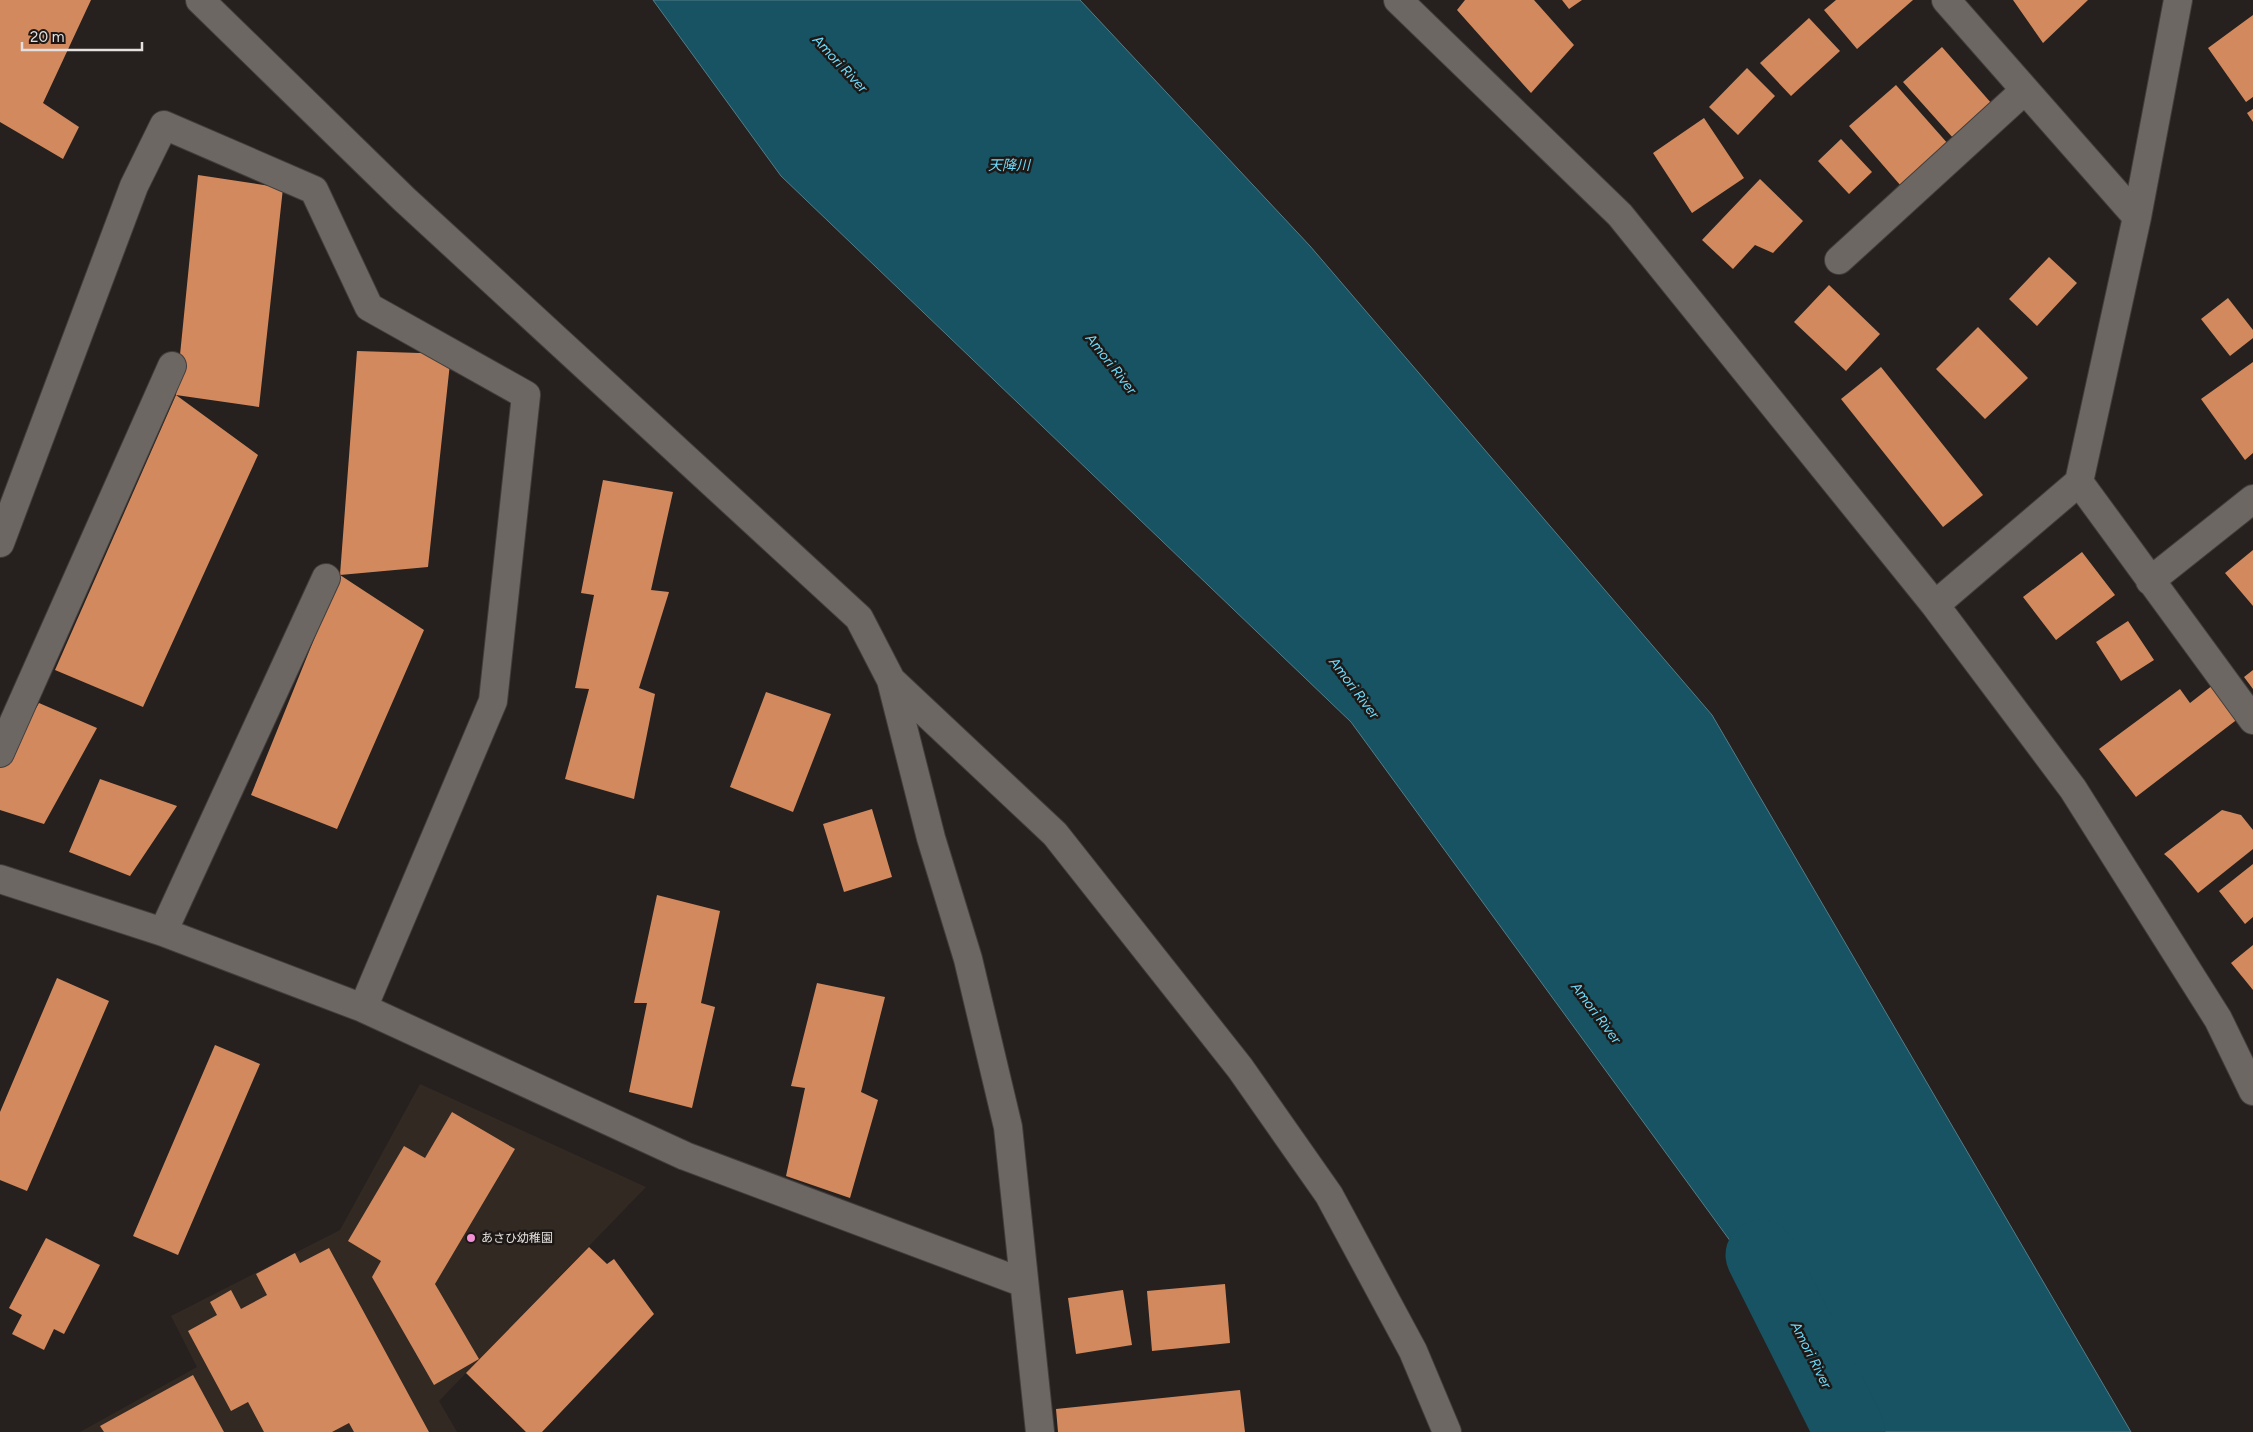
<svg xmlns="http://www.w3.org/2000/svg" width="2253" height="1432" font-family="Figtree,'Noto Sans JP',sans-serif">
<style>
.built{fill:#332923}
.water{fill:#175363;stroke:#547d88}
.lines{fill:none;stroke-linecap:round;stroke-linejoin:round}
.river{stroke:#175363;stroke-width:71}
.building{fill:#d3895e}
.street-casing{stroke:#423e3c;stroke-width:30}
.street{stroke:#6d6764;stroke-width:28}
.poi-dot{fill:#f391d6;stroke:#1d1815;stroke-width:2}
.labels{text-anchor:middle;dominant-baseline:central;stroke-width:5;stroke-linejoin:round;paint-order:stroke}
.poi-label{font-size:12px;fill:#e4e0df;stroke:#1d1815;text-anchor:start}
.water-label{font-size:14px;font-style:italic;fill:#6ddbfb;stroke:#1d1815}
</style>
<rect width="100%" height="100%" fill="#26211e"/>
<path class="built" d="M420,1084L646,1187L439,1401L457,1432H80L197,1367L171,1316L340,1230Z"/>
<path class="water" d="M653,0H1080L1310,246L1712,715L2131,1432H1855L1826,1372L1351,722L781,176Z"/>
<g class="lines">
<path class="river" d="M1761,1255L1850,1432"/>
</g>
<path class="building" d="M0,0H91L43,103L79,127L63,159L0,122Z
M1465,0H1534L1574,45L1531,93L1457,10Z
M1562,0H1582L1569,9Z
M1836,0H1913L1857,49L1824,10Z
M2013,0H2088L2043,43Z
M2253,15V97L2246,102L2208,48Z
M1809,18L1840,51L1791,96L1760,63Z
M1942,47L1992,104L1954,139L1903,82Z
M1747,68L1775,96L1738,135L1709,107Z
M1896,85L1949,145L1901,186L1849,126Z
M2253,109V122L2247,113Z
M1704,118L1744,178L1692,213L1653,153Z
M1841,139L1872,172L1849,194L1818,161Z
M198,175L283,188L259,407L176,395Z
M1760,179L1803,221L1773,253L1755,245L1733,269L1702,240Z
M2049,257L2077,283L2037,326L2009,299Z
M1829,285L1880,334L1846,371L1794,322Z
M2228,298L2253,330V338L2230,356L2201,319Z
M1978,327L2028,378L1985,419L1936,369Z
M357,351L451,354L428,567L340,575L424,630L337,829L251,795L340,575Z
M2253,362V453L2245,460L2201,399Z
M1881,367L1983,495L1943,527L1841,399Z
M176,395L258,455L143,707L55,670Z
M603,480L673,492L651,590L669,592L639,688L655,694L634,799L565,779L589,689L575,688L594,595L581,593Z
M2253,550V606L2225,573Z
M2082,552L2115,595L2056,640L2023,597Z
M2128,621L2154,660L2121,681L2096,642Z
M2253,670V689L2244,677Z
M2213,685L2239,718L2136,797L2099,749L2180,689L2190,703Z
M766,692L831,714L793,812L730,787Z
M39,703L97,728L44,824L0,810V767Z
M100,779L177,806L130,876L69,852Z
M872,809L892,877L844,892L823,824Z
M2222,810L2241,815L2253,830V849L2198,893L2172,861L2164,854Z
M2253,864V917L2245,924L2219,891Z
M657,895L720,911L701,1003L715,1007L692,1108L629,1092L647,1003H634Z
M2253,945V990L2231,963Z
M57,978L109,1001L27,1191L0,1180V1112Z
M817,983L885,997L861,1092L878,1100L850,1198L786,1176L805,1088L791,1086Z
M215,1045L260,1064L178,1255L133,1236Z
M452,1112L515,1149L435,1284L479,1359L434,1385L372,1277L381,1261L348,1241L404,1146L425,1158Z
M46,1238L100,1265L64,1334L54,1329L44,1350L12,1334L22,1315L9,1308Z
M589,1247L607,1264L614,1259L654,1314L542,1432H526L466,1373Z
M329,1248L429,1432H354L349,1423L332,1432H264L248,1402L231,1411L188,1331L217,1315L210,1302L231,1290L241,1309L267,1295L256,1274L295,1253L300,1263Z
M1225,1284L1230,1343L1152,1351L1147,1291Z
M1123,1290L1132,1345L1076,1354L1068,1298Z
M193,1375L224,1432H104L100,1426Z
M1240,1390L1245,1432H1058L1056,1409Z"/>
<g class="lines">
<defs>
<path id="street" d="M200,0L404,199L859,618L891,680L931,838L968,959L1008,1127L1040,1432
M1398,0L1620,215L1935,605L2073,789L2218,1019L2253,1091
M1946,0L2137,217
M1839,260L2025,90
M2079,482L2253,720
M0,543L134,186L164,125L314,190L369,307L526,395L493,701L363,1008
M2150,581L2253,499
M1935,605L2079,482L2137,217L2178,0
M891,680L1055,834L1240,1068L1329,1195L1413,1351L1447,1432
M0,753L172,366
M0,879L163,932L363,1008L685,1156L1024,1283
M163,932L326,578"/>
</defs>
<use href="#street" class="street-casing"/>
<use href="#street" class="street"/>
</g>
<circle class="poi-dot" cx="471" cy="1238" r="5"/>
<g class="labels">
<g class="poi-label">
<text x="481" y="1238">あさひ幼稚園</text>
</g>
<g class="water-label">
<text transform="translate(840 64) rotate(47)">Amori River</text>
<text x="1009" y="165">天降川</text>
<text transform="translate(1111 364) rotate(52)">Amori River</text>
<text transform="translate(1354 688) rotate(53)">Amori River</text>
<text transform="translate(1596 1013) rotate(53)">Amori River</text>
<text transform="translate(1811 1355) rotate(63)">Amori River</text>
</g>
</g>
<path d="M22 42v8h120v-8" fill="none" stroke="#e4e0df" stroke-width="2.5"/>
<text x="30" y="42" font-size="15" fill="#e4e0df" stroke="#1d1815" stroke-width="4" paint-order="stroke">20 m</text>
</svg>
